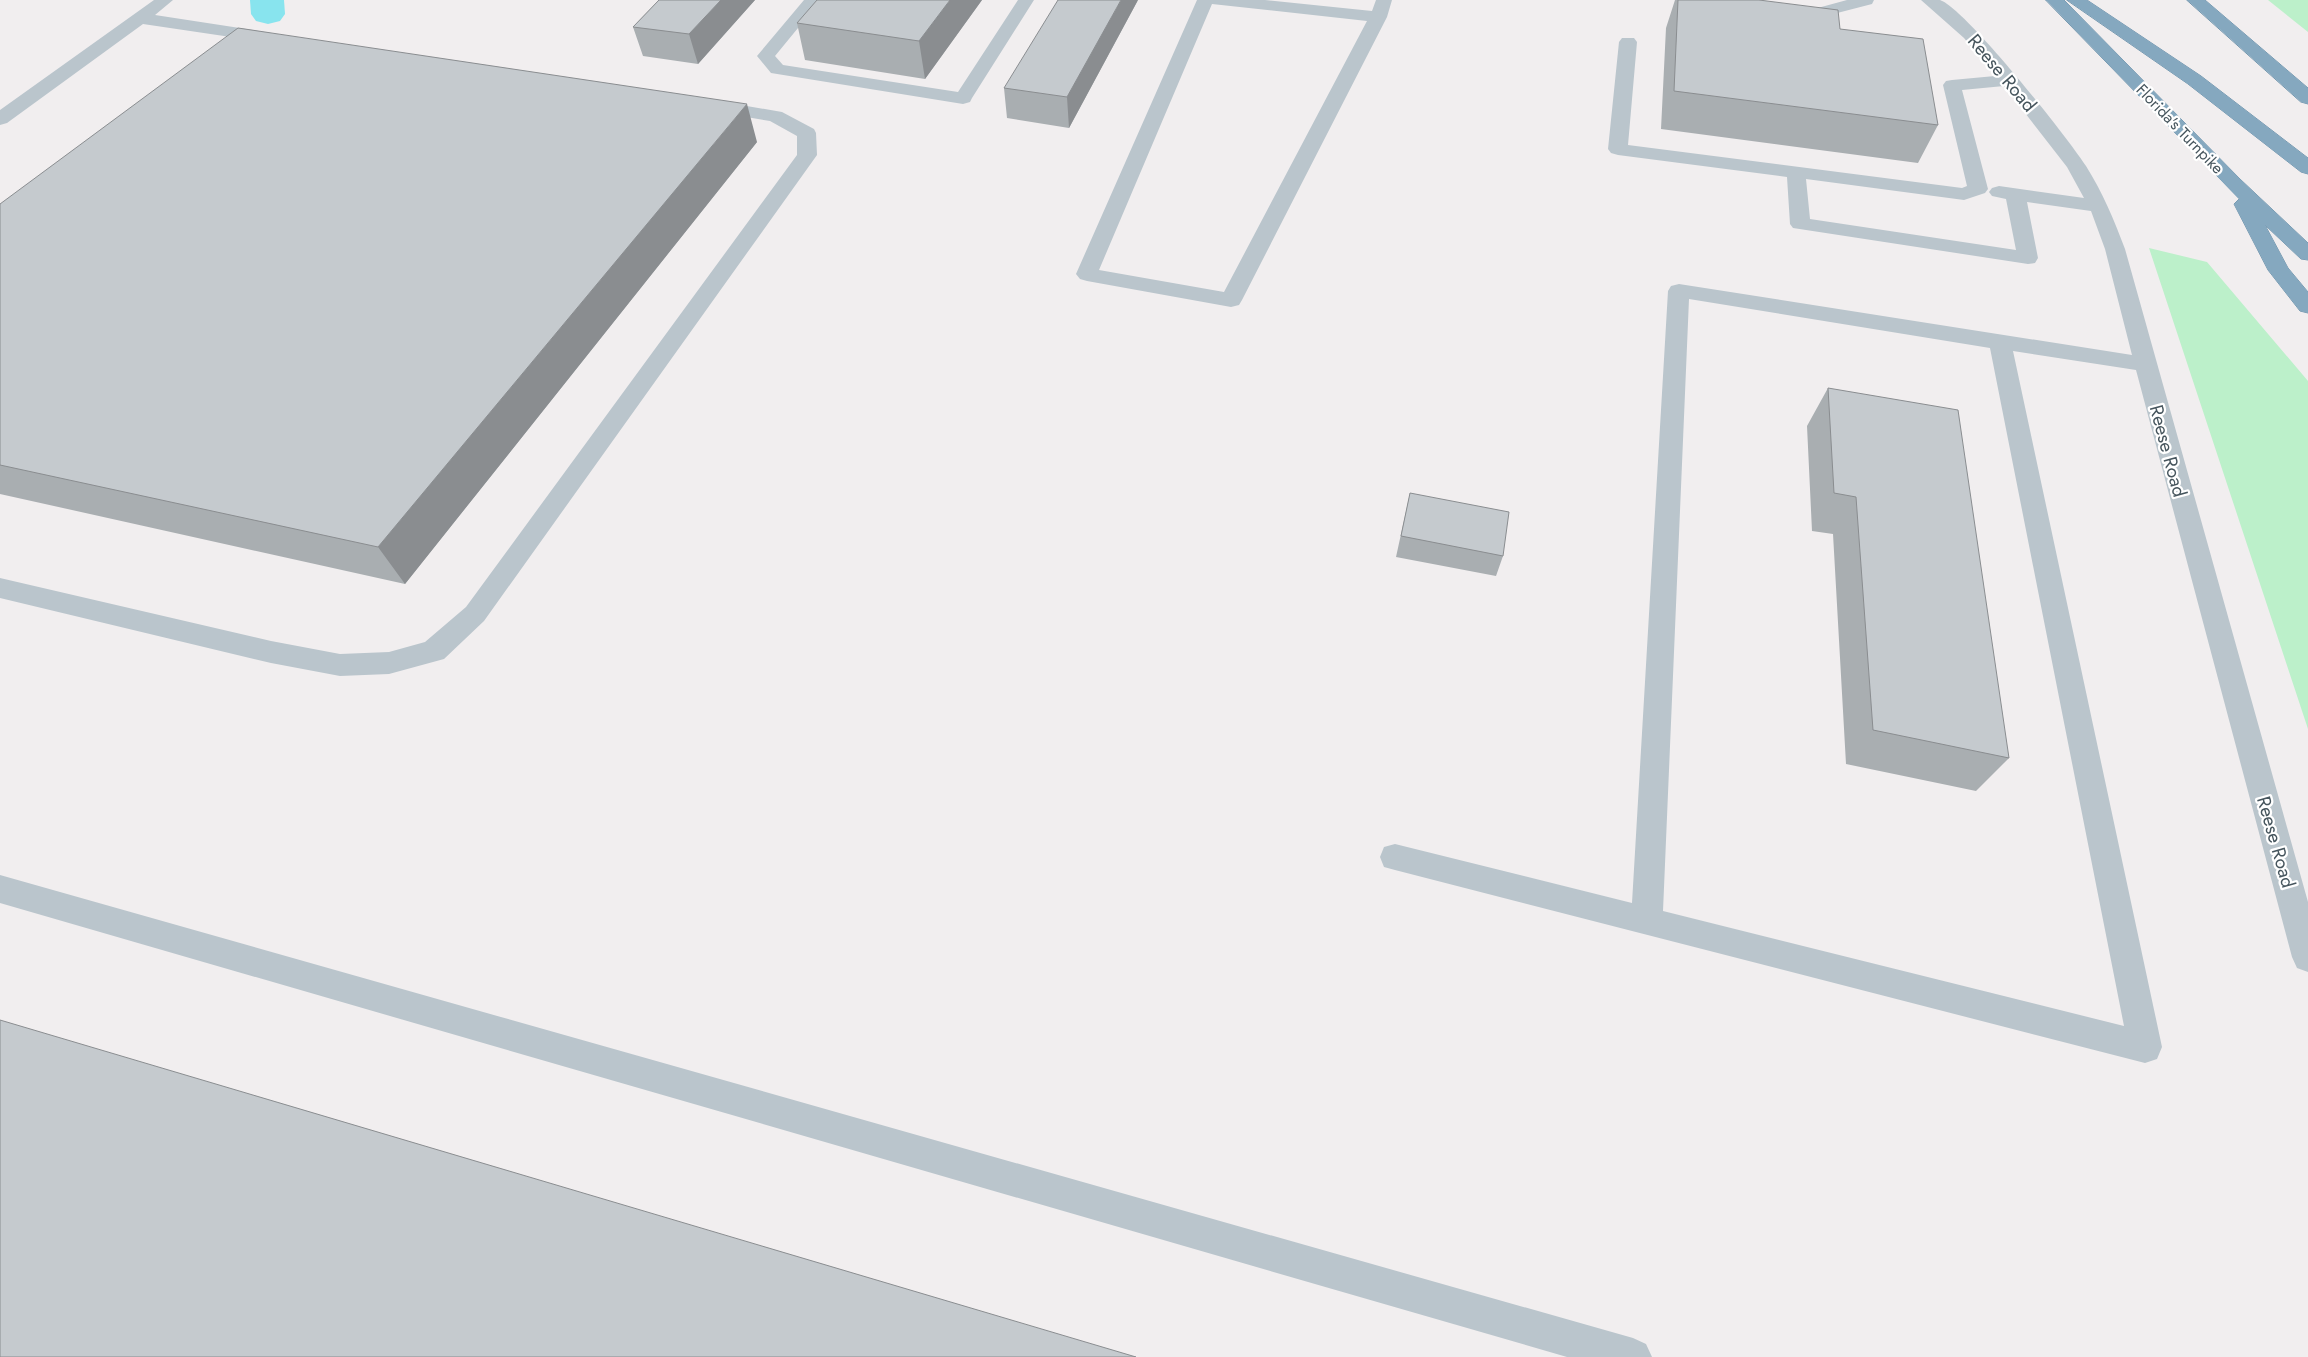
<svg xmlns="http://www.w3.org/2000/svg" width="2308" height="1357" font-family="Jost,sans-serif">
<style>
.green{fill:#bcf0ca}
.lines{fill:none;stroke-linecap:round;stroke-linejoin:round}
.canal{fill:#88e4ee;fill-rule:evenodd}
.highway-casing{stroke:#7093ab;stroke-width:1}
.minor{fill:#bac5cc;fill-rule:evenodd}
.highway{fill:#85a8bf;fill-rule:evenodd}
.wall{fill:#a9aeb1}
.shaded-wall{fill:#8a8d90}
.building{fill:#c5cace;stroke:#8a8d90}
.labels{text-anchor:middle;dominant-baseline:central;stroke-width:4.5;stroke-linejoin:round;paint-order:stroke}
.far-street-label{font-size:16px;fill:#46555d;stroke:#fff}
.street-label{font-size:19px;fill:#46555d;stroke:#fff}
</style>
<rect width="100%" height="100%" fill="#f1eeef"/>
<path class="green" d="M2268,0H2308V32Z
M2149,248L2207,262L2308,381V729Z"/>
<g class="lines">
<path class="canal" d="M250,0H284L285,14L280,21L268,24L256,21L251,14Z"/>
<defs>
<path id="highway" d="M2046,0H2064L2240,179L2308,243V260L2301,259L2265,225L2288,268L2308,292V313L2300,311L2268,270L2234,204L2239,199Z
M2067,0H2087L2201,76L2308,158V174L2301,172L2188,84Z
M2187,0H2205L2308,88V104L2301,102Z"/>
</defs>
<use href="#highway" class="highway-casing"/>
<path class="minor" d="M154,0H173L155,15L265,32L271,33L274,37L271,41L265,42L143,24L7,123L0,125V110Z
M804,0H821L775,56L783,65L958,92L1018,0H1034L972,98L970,102L963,104L771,73L757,56Z
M1197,0H1265L1372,11L1376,0H1392L1387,17L1242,300L1239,305L1231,307L1087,281L1080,279L1076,274ZM1212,4L1367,21L1224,292L1099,270Z
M1847,0H1874L1872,4L1814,19L1791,16L1788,12L1791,8L1797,7L1814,9Z
M1921,0C1926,0 1935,0 1940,0C1966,9 2068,138 2086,166C2103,193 2114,220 2125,249L2308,902V972L2297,968L2292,957L2136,370L2013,351L2162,1047L2157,1059L2145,1063L1395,870L1384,867L1380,857L1384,847L1395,844L1632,903L1668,291L1671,286L1679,284L2132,355L2105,249L2091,211L2027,202L2038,258L2035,263L2028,264L1793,228L1790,224L1787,177L1618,155L1611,153L1608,149L1619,42L1622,38H1634L1637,42L1628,145L1962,188L1967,186L1943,85L1946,81L1952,80L1995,76L1964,38ZM2004,86L2067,167L2084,198L1999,186L1992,188L1989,192L1992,196L2006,199L2016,250L1810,219L1806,179L1964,200L1985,193L1988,189L1962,90ZM1689,299L1990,348L2124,1026L1663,911Z
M712,100L782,112L814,129L816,133L817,155L484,621L444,659L389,674L340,676L271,663L0,598V578L271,641L340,654L389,652L425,642L466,607L797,155V136L770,121L705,110L703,106L705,102Z
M0,875L1633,1338L1646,1344L1652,1357H1567L0,903Z"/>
<use href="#highway" class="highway"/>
</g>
<path class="wall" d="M659,0H755L698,64L643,56L633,27Z
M982,0L925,79L805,60L797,23Z
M1138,0L1069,128L1007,118L1004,88Z
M1675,0H1759L1840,29L1938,125L1918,163L1661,129L1666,28Z
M757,142L405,584L0,494V204Z
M1828,388L2009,758L1976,791L1846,764L1833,534L1812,531L1807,426Z
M1410,493L1503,556L1496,576L1396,557Z"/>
<path class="shaded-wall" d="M721,0H755L698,64L689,34Z
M950,0H982L925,79L919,41Z
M1121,0H1138L1069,128L1067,97Z
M747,104L757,142L405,584L378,547Z"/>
<path class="building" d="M659,0H721L689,34L633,27Z
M817,0H950L919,41L797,23Z
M1058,0H1121L1067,97L1004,88Z
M1678,0H1759L1838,10L1840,29L1923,39L1938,125L1674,91Z
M238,28L747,104L378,547L0,465V204Z
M1828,388L1958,410L2009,758L1873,730L1856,497L1834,493Z
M1410,493L1509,512L1503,556L1401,536Z
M0,1020L1136,1357H0Z"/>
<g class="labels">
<g class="far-street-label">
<text transform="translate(2180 129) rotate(46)">Florida's Turnpike</text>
</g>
<g class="street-label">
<text transform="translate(2002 73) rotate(50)">Reese Road</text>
<text transform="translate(2168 451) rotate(75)">Reese Road</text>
<text transform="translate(2276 842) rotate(74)">Reese Road</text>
</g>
</g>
</svg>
